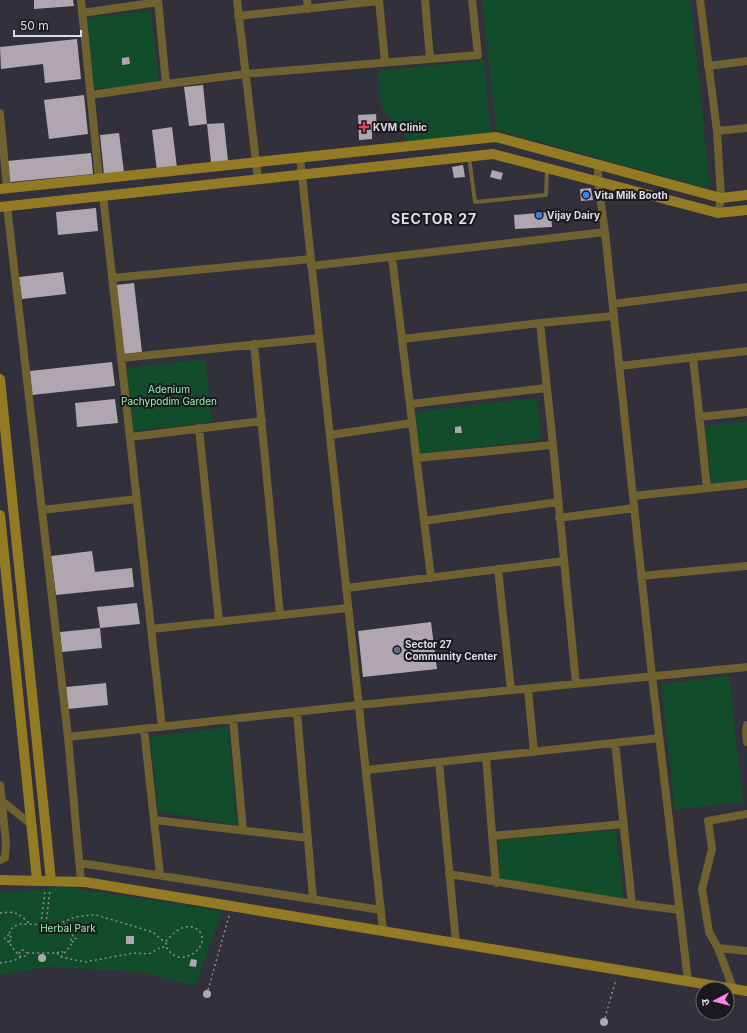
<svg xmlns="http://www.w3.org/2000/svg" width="747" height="1033" font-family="Inter,'Noto Sans Devanagari',sans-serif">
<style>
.green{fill:#124d2b}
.building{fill:#b0a6b0}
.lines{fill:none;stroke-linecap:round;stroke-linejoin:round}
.path{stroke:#8c8b94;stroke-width:1.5;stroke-dasharray:2 3;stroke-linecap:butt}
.lane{stroke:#6f6130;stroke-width:4}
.street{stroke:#6f6130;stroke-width:8}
.secondary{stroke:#927b23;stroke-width:10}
.health-dot{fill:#e0444e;stroke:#19191e;stroke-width:1.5}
.shop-dot{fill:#3f7fe0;stroke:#19191e;stroke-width:1.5}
.service-dot{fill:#5c6f8a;stroke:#19191e;stroke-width:1.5}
.labels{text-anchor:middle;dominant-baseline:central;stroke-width:4;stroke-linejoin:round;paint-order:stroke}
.poi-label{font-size:10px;font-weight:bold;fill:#dedde4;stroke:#19191e;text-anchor:start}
.park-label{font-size:10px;fill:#93f2b2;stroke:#19191e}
.district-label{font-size:14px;font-weight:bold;letter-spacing:1px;fill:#dedde4;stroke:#19191e}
</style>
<rect width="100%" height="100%" fill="#31303b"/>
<path class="green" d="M482,0H687L691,3L710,189L496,130Z
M151,11L159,82L93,89L86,18Z
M484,60L491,134L409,142L381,106L378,71Z
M205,359L212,422L133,431L126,368Z
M537,398L541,440L419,454L415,412Z
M747,421V481L712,485L705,426Z
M729,676L743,802L675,810L661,684Z
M228,727L237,825L158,811L150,737Z
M616,830L624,900L500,880L498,840Z
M65,887L222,911L195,986L142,972L49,967L0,975V893Z"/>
<path class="building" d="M34,0H73L74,6L34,9Z
M77,39L81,79L45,83L43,64L1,69L0,47Z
M129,57L130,64L122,65V58Z
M203,85L207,124L189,126L184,87Z
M84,95L88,134L49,139L44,100Z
M376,114L377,132L372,133V139L359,140L358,115Z
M224,123L228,161L211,162L207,124Z
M172,127L177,168L157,171L152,130Z
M119,133L124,172L104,175L100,135Z
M91,153L93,174L10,182L7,161Z
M463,165L465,177L454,178L452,167Z
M492,170L503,173L501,180L490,177Z
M591,188L593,200L581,201L580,189Z
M96,208L98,231L58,235L56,212Z
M551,212L552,227L515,229L514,215Z
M63,272L66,294L22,299L19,277Z
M134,283L142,352L123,355L116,285Z
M112,362L115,386L32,395L30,371Z
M115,399L118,423L77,427L75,403Z
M461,426L462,433H455V427Z
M92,551L95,572L132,568L134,587L56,595L51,556Z
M137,603L140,624L100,628L97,607Z
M431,622L437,669L363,677L358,631Z
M100,628L102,648L62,652L60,632Z
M106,683L108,705L68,709L66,687Z
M126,936H134V944H126Z
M38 958a4 4 0 1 1 8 0a4 4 0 1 1-8 0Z
M191,959L197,960L196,967L189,966Z
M203 994a4 4 0 1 1 8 0a4 4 0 1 1-8 0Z
M600 1022a4 4 0 1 1 8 0a4 4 0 1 1-8 0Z"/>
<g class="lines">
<path class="path" d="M0,913C16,911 18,913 30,924
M41,924L45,890
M46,924L50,890
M9,935L6,936L5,938V940L9,942
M72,942L75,941L76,939L73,936
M57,953L61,951L64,953
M19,954L20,951L23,950L27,953
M21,957L15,951L9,942L12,938L9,935C10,929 13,927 18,924L60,925V923C64,922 68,920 72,918C80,916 88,915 96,915L153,932L162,940L166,941C170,937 174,932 180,929C188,924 200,927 202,937C204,949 189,959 178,957C173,956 169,951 166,947V941
M61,957L71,945L72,942L71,939L73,936L69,929L64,927V924L62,922
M0,963L13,961L21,957L25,956L27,953H57L61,957L85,962L134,953L149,954L161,947H166
M208,990L229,916
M605,1018L616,979"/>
<path class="lane" d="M469,157L475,202L546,195L547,169"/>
<path class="street" d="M81,0L99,179
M158,0L166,84
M237,0L258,179
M307,0L308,9
M379,0L385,62
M425,0L430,59
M700,0L717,131L721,198L718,213
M82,13L158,2
M238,16L379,1
M708,66L747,61
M91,95L166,84L245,74L478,55L472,0
M0,113L7,188
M717,131L747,128
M300,157L383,931
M598,164V182L605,232L652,676L688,981
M103,195L162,727
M7,206L68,737L359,705L747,667
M392,257L431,578
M311,266L605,232
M112,278L311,259
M613,304L747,287
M402,339L540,323
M254,344L280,615
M693,357L707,488
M121,358L319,338
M620,366L747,351
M410,404L546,388
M699,417L747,412
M199,428L219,622
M330,435L412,423
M130,437L262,421
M417,458L553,445
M633,496L747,484
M42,510L137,499
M559,518L634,508
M424,521L558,502
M498,569L511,690
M641,576L747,566
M346,588L564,561
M151,629L348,608
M576,684L553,445L540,323L614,316
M528,689L534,752
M297,712L313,899
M233,719L243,830
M747,725L746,731L747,742
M144,729L160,875
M68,737L81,882
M615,743L632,904
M486,757L496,883
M439,762L456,943
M366,770L659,738
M0,785L6,843L5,858L0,860
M2,801L32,825
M747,814L708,821L712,849L702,889L709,932L718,948L747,951
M154,820L308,838
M492,836L624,824
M80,863L381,910
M449,874L632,904L680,910
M718,948L733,988"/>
<path class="secondary" d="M0,189L496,137L721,198L747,195
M0,207L493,154L718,213L747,210
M0,379L51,881
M0,515L37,880
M0,880L85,882L747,991"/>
</g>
<path class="health-dot" d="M362 121h4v4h4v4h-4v4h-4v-4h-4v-4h4z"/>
<g class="shop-dot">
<circle cx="586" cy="195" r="4"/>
<circle cx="539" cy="215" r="4"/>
</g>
<circle class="service-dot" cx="397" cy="650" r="4"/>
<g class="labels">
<g class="poi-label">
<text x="373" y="127">KVM Clinic</text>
<text x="594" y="195">Vita Milk Booth</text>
<text x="547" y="215">Vijay Dairy</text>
<text x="405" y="644">Sector 27<tspan x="405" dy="12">Community Center</tspan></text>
</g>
<g class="park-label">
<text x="169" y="389">Adenium<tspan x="169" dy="12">Pachypodim Garden</tspan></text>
<text x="68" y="928">Herbal Park</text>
</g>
<g class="district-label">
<text x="434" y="218">SECTOR 27</text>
</g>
</g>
<g transform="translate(715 1001) rotate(263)"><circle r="19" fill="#19191e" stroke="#68676d"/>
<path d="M0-3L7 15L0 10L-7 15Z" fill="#fb86e5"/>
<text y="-6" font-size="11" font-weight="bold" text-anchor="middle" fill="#dedde4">उ</text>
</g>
<path d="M14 30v6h67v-6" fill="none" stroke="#dedde4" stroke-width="2"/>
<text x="20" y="30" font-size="12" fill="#dedde4" stroke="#19191e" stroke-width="3" paint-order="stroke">50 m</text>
</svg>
